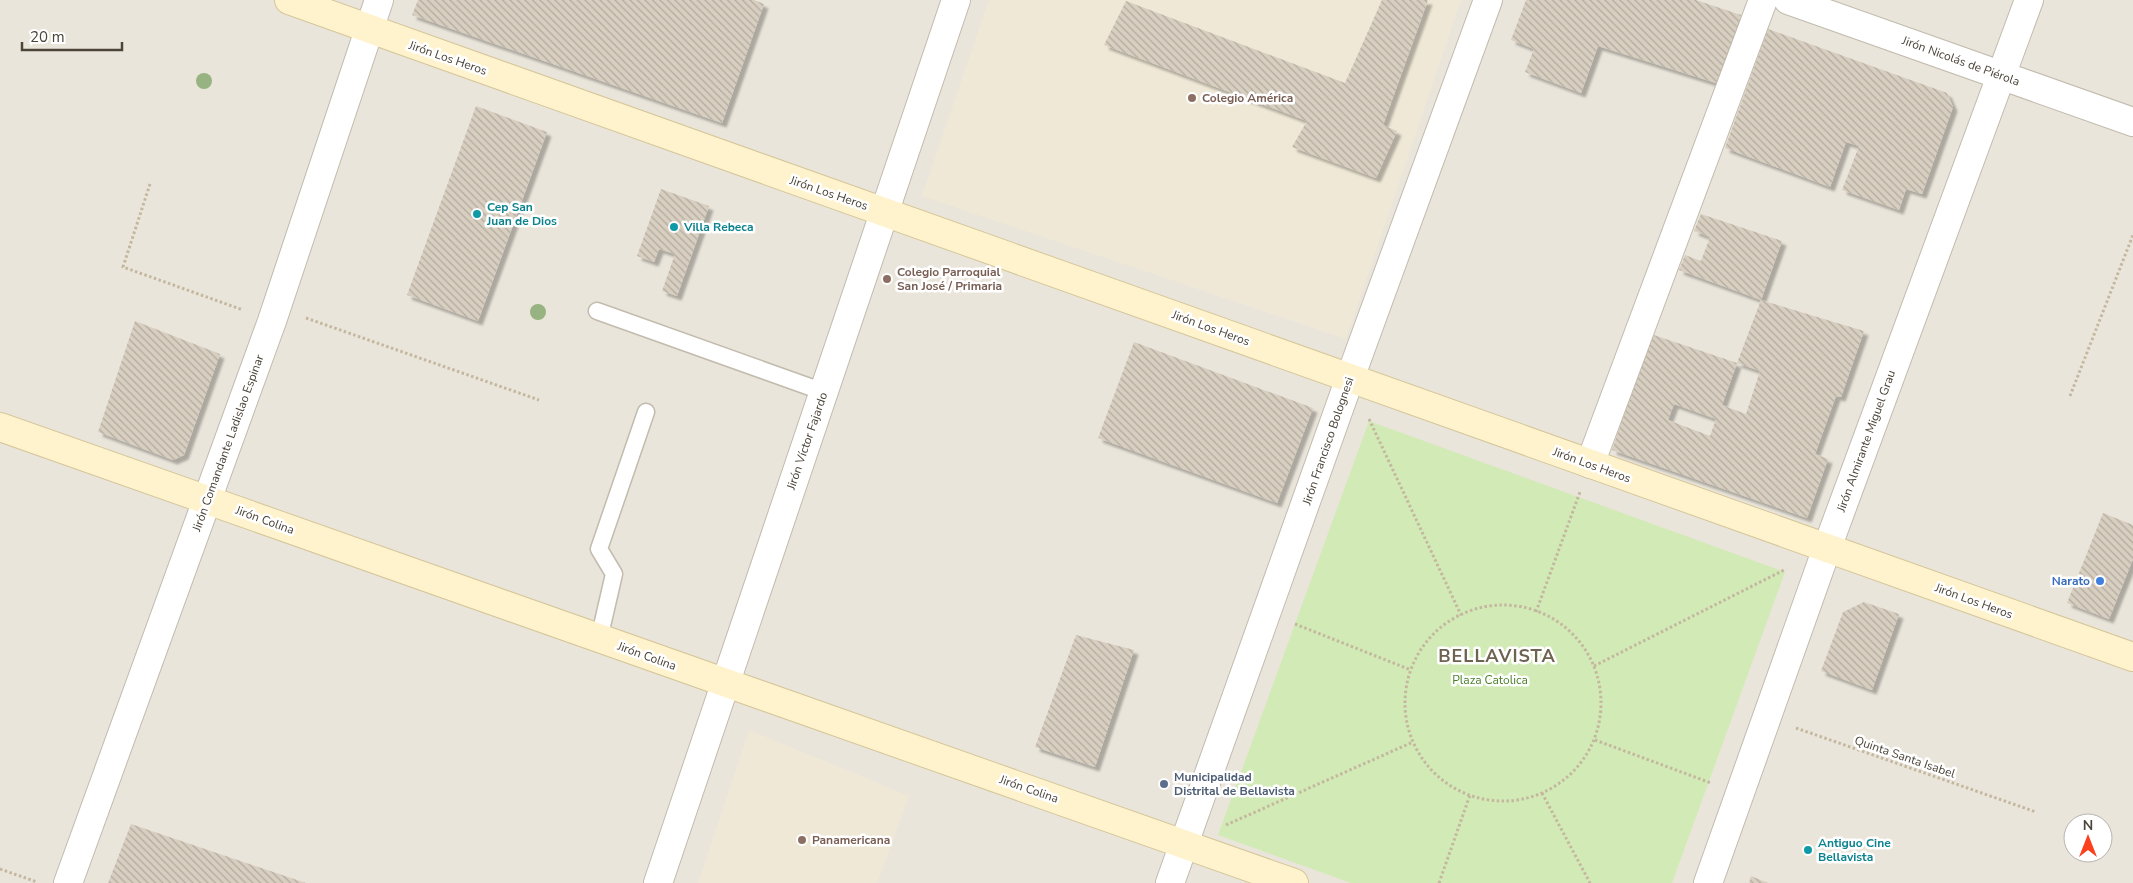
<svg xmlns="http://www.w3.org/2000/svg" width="2133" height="883" font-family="'Nunito Sans',sans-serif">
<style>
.residential{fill:#eae5da;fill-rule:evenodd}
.education{fill:#efe8d6}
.park{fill:#d2eab5}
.building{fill:url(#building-back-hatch);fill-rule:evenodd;filter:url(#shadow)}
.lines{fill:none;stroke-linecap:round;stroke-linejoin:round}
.lane-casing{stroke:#c2bbae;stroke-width:19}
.street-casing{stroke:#c2bbae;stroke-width:30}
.secondary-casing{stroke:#d6c79b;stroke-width:30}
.path{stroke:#c4b79f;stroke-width:3;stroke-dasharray:2.5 2.5;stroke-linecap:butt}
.lane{stroke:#fff;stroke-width:16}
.street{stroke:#fff;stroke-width:28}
.secondary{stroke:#fff3cd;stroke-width:28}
.tree{fill:#97b381}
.education-dot{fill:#8d6e63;stroke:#fff;stroke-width:2}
.culture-dot{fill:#0f9aa8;stroke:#fff;stroke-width:2}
.shop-dot{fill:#3f7fe0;stroke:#fff;stroke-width:2}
.service-dot{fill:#5c6f8a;stroke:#fff;stroke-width:2}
.labels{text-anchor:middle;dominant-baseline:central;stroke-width:5;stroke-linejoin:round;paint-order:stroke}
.street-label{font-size:12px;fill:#4b4439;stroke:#fff}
.education-label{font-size:12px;font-weight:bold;fill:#785e54;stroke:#fff;text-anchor:start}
.culture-label{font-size:12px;font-weight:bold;fill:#0d838f;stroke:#fff;text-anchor:start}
.shop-label{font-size:12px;font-weight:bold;fill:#366cbe;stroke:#fff;text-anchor:end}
.park-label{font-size:12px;fill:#4a7f2a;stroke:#fff}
.service-label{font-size:12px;font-weight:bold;fill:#4e5e75;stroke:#fff;text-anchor:start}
.district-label{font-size:18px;font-weight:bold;letter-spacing:1px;fill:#6e6250;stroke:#fff}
</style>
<defs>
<pattern id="building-back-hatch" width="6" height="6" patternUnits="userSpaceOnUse" patternTransform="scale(1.25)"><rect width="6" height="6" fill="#d8cfc1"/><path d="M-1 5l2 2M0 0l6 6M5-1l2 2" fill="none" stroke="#b1aa9e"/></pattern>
<filter id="shadow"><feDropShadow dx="4.5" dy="4.5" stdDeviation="1" flood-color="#0004"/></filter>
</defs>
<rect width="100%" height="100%" fill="#f6f3ec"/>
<path class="residential" d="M0,0H2133V883H0ZM2073,823H2103V853H2073Z"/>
<path class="education" d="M989,0H1461L1346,339L922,196Z
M749,730L909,796L877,883H698Z"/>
<path class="park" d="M1369,421L1785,572L1672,883H1351L1218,835Z"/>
<path class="building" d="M418,0H754L764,4L722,123L412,15Z
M1382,0H1428L1383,125L1397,131L1376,178L1292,147L1307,121L1104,45L1126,1L1345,83Z
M1526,0H1696L1741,15L1716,83L1598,46L1581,93L1525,72L1534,49L1511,40Z
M1768,29L1947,93L1953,107L1922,194L1906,189L1899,210L1842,190L1859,146L1846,142L1830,187L1725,148Z
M476,106L547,132L478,321L407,295Z
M661,189L709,206L677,296L662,291L675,254L659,249L654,262L637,256Z
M1701,214L1782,241L1761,300L1679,270L1685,255L1701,261L1710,237L1694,231Z
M1761,300L1864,331L1841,397L1836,396L1815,454L1828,459L1807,518L1612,450L1651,334L1737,363ZM1737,363L1760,371L1746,414L1722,405ZM1674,404L1716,419L1710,436L1668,420Z
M135,321L220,354L184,455L173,460L98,432Z
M1134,342L1313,408L1277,503L1098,438Z
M2103,513L2133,525V559L2109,619L2067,603Z
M1864,602L1899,614L1872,690L1821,671L1843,612Z
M1076,635L1134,650L1095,767L1035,747Z
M131,824L306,883H108Z
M1751,876L1768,883H1749Z"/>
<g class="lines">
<defs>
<path id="lane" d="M597,311L824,392
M599,639L614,574L599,549L646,412"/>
<path id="street" d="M1788,0L2133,122
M1590,464L1763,0
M68,883L272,321L379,0
M658,883L956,0
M1170,883L1350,378L1488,0
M1708,883L1827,548L2029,0"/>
<path id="secondary" d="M289,0L2133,657
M0,427L1294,883"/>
</defs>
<use href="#lane" class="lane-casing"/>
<use href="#street" class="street-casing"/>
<use href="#secondary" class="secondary-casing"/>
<path class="path" d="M150,184L123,267L243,310
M306,318L539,400
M2070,396L2133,235
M1369,419L1461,615
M1405 703a98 98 0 1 1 196 0a98 98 0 1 1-196 0Z
M1536,612L1580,492
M1295,624L1411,670
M1594,666L1786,569
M1796,728L2036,812
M1595,740L1711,783
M1542,793L1590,883
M1226,825L1413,742
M0,869L37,882
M1439,883L1470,795"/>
<use href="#lane" class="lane"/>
<use href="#street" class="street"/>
<use href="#secondary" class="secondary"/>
</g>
<g class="tree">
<circle cx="204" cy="81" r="8"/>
<circle cx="538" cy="312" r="8"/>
</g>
<g class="education-dot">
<circle cx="1192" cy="98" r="5"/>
<circle cx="887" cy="279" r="5"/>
<circle cx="802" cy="840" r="5"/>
</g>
<g class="culture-dot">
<circle cx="477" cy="214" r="5"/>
<circle cx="674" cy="227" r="5"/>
<circle cx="1808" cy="850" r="5"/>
</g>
<circle class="shop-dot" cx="2100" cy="581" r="5"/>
<circle class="service-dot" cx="1164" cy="784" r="5"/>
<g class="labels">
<g class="street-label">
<text transform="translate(448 58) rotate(19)">Jirón Los Heros</text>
<text transform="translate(1961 61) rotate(20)">Jirón Nicolás de Piérola</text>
<text transform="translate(829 193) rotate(19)">Jirón Los Heros</text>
<text transform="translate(1211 328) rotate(20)">Jirón Los Heros</text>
<text transform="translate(807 441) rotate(-71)">Jirón Víctor Fajardo</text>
<text transform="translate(1328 441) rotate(-71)">Jirón Francisco Bolognesi</text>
<text transform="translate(1866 441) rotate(-70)">Jirón Almirante Miguel Grau</text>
<text transform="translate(228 443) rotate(-70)">Jirón Comandante Ladislao Espinar</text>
<text transform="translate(1592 465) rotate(20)">Jirón Los Heros</text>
<text transform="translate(265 520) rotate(20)">Jirón Colina</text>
<text transform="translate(1974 601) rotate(20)">Jirón Los Heros</text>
<text transform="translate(647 656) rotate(20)">Jirón Colina</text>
<text transform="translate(1905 757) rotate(19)">Quinta Santa Isabel</text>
<text transform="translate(1029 789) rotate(19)">Jirón Colina</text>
</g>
<g class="education-label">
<text x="1202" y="98">Colegio América</text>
<text x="897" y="272">Colegio Parroquial<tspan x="897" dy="14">San José / Primaria</tspan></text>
<text x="812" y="840">Panamericana</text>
</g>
<g class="culture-label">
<text x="487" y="207">Cep San<tspan x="487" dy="14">Juan de Dios</tspan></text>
<text x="684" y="227">Villa Rebeca</text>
<text x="1818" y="843">Antiguo Cine<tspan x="1818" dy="14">Bellavista</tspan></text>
</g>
<g class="shop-label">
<text x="2090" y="581">Narato</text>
</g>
<g class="park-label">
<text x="1490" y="680">Plaza Catolica</text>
</g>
<g class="service-label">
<text x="1174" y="777">Municipalidad<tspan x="1174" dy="14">Distrital de Bellavista</tspan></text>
</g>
<g class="district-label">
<text x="1497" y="656">BELLAVISTA</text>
</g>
</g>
<g transform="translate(2088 838)"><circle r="24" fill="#ffffff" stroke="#b7b4b0"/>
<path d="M0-4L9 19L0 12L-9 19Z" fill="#fc3f1d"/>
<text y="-8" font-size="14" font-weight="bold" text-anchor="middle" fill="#4b4439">N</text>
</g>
<path d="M22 42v8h100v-8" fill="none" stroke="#4b4439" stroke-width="2.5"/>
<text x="30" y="42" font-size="15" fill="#4b4439" stroke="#ffffff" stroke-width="4" paint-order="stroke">20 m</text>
</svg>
